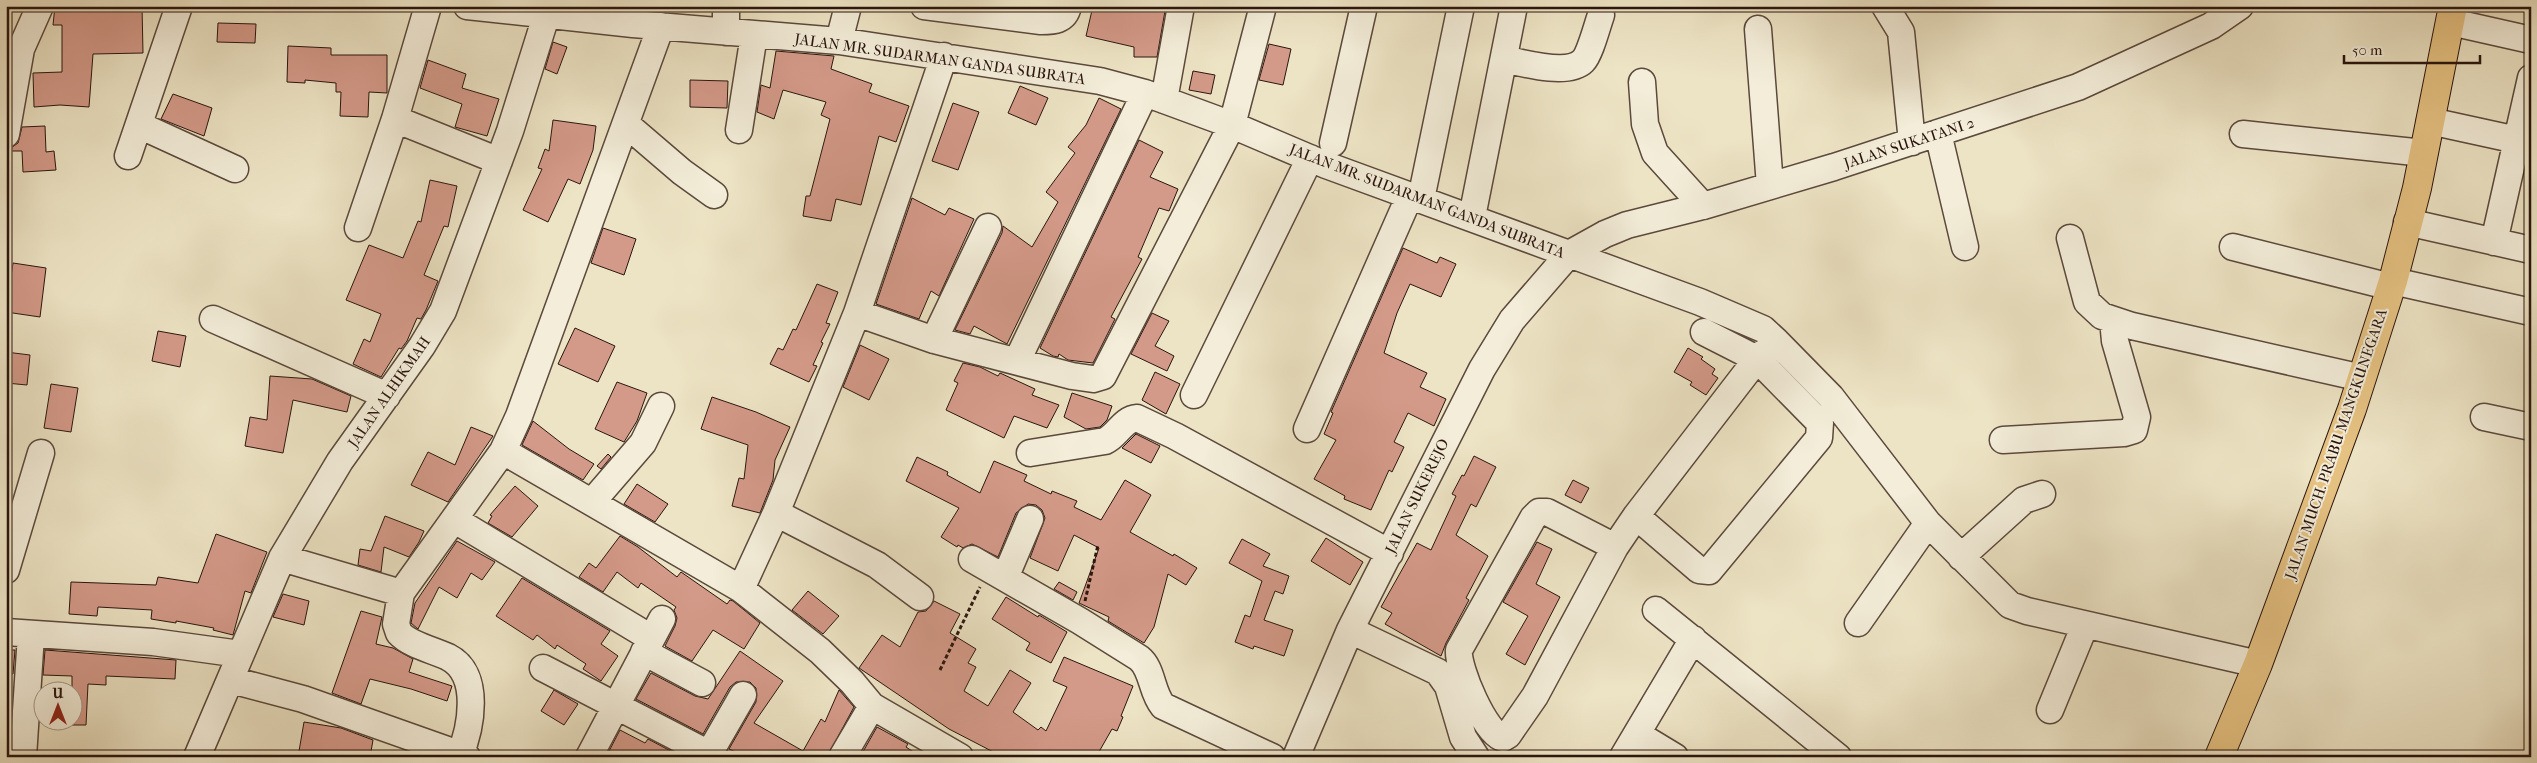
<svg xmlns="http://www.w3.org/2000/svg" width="2537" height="763" font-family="'IM FELL French Canon',serif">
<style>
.building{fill:#d49a89;stroke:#2a150e}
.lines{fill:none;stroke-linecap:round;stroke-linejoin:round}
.minor-casing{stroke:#5b493c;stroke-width:29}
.major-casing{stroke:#2a150e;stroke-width:30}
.path{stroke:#2a150e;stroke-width:3;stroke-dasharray:4 2.5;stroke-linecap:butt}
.minor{stroke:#f3edd9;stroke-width:26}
.major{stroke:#e6c282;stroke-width:28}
.labels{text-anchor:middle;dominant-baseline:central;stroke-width:4;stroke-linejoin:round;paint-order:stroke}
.street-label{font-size:15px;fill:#2a150e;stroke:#f3edd9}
</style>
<rect width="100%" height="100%" fill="#ede4c5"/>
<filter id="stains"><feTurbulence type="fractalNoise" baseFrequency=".004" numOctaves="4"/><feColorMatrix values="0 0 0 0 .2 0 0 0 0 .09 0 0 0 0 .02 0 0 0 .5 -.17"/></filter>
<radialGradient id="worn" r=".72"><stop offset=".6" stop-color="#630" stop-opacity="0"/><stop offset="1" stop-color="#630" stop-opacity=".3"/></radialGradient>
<path class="building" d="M55,6H142L143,53L93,54L89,107L60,105L34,107L33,73L62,72V25H53Z
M1093,6H1122L1121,11H1165L1157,57H1134V47L1086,36Z
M218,23L256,24L255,43L217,42Z
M553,42L567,47L557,74L545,69Z
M1269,44L1291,49L1283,85L1259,80Z
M288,46L331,48V55H387V93L369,92L368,117L340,116L341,92H336V83L305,80V83L287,82Z
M776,51L834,56L831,69L872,84L869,92L909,106L896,142L879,136L861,205L836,199L831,221L803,216L806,196H810L830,119L821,115L826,102L783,90L774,119L757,112L761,85L770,88Z
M428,60L466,74L462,88L499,99L487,136L455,127L462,104L420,88Z
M1193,71L1215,75L1211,94L1189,90Z
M690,80L728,81L727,108L690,107Z
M1020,86L1048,98L1036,125L1008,113Z
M173,94L212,108L204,136L161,119Z
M1099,98L1121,109L1007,344L974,326L970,334L955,330L1002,233L1003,226L1032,247L1058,202L1046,192L1075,153L1068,147L1086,125Z
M953,103L979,112L958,170L932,161Z
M553,120L596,126L593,150L580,184L568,179L548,222L523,210L542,169L538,168L545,149L549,151Z
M45,126L46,152L54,151L56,170L23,172L22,151H11V148L18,143L22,127Z
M1139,140L1163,152L1150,177L1178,189L1169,211L1159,208L1138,257L1142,259L1111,317L1115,319L1093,363L1068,360L1059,354L1058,357L1053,356L1040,348Z
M430,180L457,186L448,227L444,226L424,275L438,281L426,310L421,319L417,318L407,341L401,349L399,348L381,377L353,364L364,339L370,342L381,314L346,300L369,245L403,258L418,221L421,222Z
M912,198L945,215L949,208L974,219L939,296L931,291L919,319L876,304Z
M603,228L636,239L624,275L591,263Z
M1403,248L1437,263L1440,257L1456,264L1441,297L1410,284L1397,313L1384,353L1427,373L1420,387L1446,399L1434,426L1408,413L1394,442L1404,447L1392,472L1389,470L1371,510L1344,499L1345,496L1314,479L1336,440L1324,434L1333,413L1331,412Z
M13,263L46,268L40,317L6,312Z
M817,284L838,292L826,323L830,324L821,342L823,343L813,365L817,366L809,382L770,364L778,348L783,350L793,329L796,330Z
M1152,313L1169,321L1155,346L1174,356L1167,371L1131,354Z
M575,328L615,346L598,382L558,364Z
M158,331L186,336L180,367L152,361Z
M860,345L889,359L869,400L843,387Z
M1688,348L1703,357L1701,359L1715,369L1712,374L1718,378L1706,395L1690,385L1692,382L1674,372Z
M6,352L30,355L27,385L6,383Z
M963,363L980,367L998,376L1000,373L1035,389L1032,395L1059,405L1047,428L1014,416L1004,438L946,410L958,383L954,381Z
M1155,372L1180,384L1166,414L1142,400Z
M270,376L312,379L351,396L347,412L293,400L283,453L245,446L250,417L267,420Z
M617,382L647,393L637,421L624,442L595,429Z
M51,384L78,388L71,432L44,428Z
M1072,393L1112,406L1107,420L1100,427L1086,429L1064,417Z
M712,397L756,412L790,427L775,460L773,480L760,513L732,506L739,478L744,479L748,445L701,429Z
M533,421L569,449L594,464L583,480L522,445Z
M471,427L493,436L448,502L411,485L428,452L455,465Z
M1136,434L1160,446L1151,463L1122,448Z
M608,454L611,457L601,469L597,466Z
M1474,456L1496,467L1476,507L1471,504L1456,535L1488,556L1466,598L1469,600L1446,643L1441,656L1385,624L1392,613L1381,607L1417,543L1431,550L1456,496L1452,494L1462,475L1464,476Z
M917,457L948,472L947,475L980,493L994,461L1027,475L1024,481L1051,494L1052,491L1077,501L1074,507L1101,520L1125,480L1151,495L1130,532L1173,556L1174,554L1197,568L1186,585L1168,574L1154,627L1144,643L1108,621L1109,617L1079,603L1099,548L1074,535L1058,571L1030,558L1045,518L1042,510L1036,505L1028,504L1016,513L998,557L972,544L963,548L958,545L957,547L941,537L959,508L906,481Z
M1573,480L1589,488L1581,503L1565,495Z
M637,484L668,504L655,522L624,504Z
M515,486L538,506L512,537L488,523L492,516L490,515Z
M385,516L424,531L419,542L409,557L384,547L381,572L358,565L360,549L371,551Z
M216,534L267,552L251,593L245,591L233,635L213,630L214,628L176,621V623L151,619L152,610L98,607L97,616L69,614L71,582L156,585L158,577L198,583Z
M620,536L638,547L677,577L681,572L727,604L730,600L733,601L760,623L744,649L713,630L692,661L665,646L675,626L677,618L674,610L676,607L641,583L638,588L617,572L603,592L579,577L589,563L596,568Z
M1326,538L1363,562L1350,585L1311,561Z
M1242,539L1270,554L1263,566L1289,576L1283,594L1275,591L1264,620L1293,630L1284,656L1254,646L1253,649L1235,642L1245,615L1250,617L1262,581L1229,563Z
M457,541L495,562L482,580L471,573L457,598L439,587L418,629L411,623L415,603Z
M1537,542L1552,549L1536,584L1560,597L1525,665L1506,654L1528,616L1503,602Z
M522,578L610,631L601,644L618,656L601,681L583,669L586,664L557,645L555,649L537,635L533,640L496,616Z
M1059,582L1077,592L1073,600L1054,589Z
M808,591L839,616L823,634L792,610Z
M283,594L309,601L304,625L273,617Z
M1006,597L1038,617L1039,615L1067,632L1051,663L1026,650L1030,643L992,619Z
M934,601L960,614L950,633L976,649L968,663L976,667L964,691L988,706L1010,670L1031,683L1013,712L1038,730L1041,727L1046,731L1067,687L1053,681L1064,657L1133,686L1121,716L1123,717L1117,731L1112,729L1096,757H1003L949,729L859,668L882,635L900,647L918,612L926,611Z
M361,611L382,617L376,644L393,648L413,659L409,672L452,686L447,701L411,689L370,679L361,704L332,693Z
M6,650H15L13,674L6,673Z
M45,650L176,660L175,679L106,676V685L88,684L86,725H72V676L43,675Z
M740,651L783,681L754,723L803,751L821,719L825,722L839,690L854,707L827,757H747L729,749L756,702V688L750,682H736L730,687L703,734L636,699L651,673L695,696L708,699Z
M554,690L578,704L564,725L541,711Z
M304,722L341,728L373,740L370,757H298Z
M877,727L908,744L906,747L921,757H860Z
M620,730L645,743L648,739L682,757H606Z"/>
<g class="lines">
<defs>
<path id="minor" d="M467,6L633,24L839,41L1100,81L1145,93L1232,125L1326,165L1700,302L1763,329L1776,341L1831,397L1928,523L2010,605L2027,611L2258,664
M924,6L1041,21C1053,21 1065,21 1068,6
M1885,6L1901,32L1912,142
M2451,22L2531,40
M1758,29L1770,186
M726,32V6
M839,41L848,6
M1504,59C1522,63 1568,76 1583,61C1590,54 1597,26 1601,15
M1642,82L1645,124L1655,153L1703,206
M1164,100L1181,6
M395,119L499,161
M2430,121L2517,140
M626,124L682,172L714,195
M139,125L235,169
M739,130L754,35
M1938,133L1965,247
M6,134L21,49L40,6
M2243,134L2424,153
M1333,143L1364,6
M128,156L179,6
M1421,199L1461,6
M1472,217L1514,6
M2407,222L2531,250
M358,228L395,119L428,6
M2070,238L2087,302L2102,316L2132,326L2362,378
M2494,242L2531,78
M2233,247L2391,287
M2393,281L2531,312
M857,313L934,340L1072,376L1093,379L1103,376L1232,125L1263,6
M213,319L387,396
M934,340L988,227
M1017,361L1145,93
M1194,395L1310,158
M2484,417L2531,427
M1307,429L1410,195
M2003,440L2124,433L2134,430L2137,417L2115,341L2113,320
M503,451L741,589L820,651L852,682L872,706L960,757
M1030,453L1105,441C1117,436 1123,419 1137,418L1175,436L1390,553
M592,502L643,443L661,406
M776,513L877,565L920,597
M1636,516L1699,570L1709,571L1819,438L1820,423L1757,359L1704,332
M455,520L651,638
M1615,547L1547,512H1539L1533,518L1459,650C1457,668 1486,735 1503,738L1508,735L1535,696L1615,547L1636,516L1757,359L1776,341
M1961,557L2024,500L2042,494
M282,558L401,593
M972,559L1080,621L1139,658C1153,669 1151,692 1163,706L1272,757
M6,570L41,453
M1005,578L1030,519
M741,589L776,513L857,313L944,56
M1656,610L1838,757
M1858,623L1928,523
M1350,630L1438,672L1448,686L1463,737L1476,757
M6,632L153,642L240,654
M644,652L702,683
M543,668L715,757
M231,680L303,699L467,757
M2050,710L2085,625
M1637,734L1675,757
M709,754L743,695
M23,757L31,635
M197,757L282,558L340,461L422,346L443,311L510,131L547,13L546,6
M459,757C471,729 482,674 448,657C433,650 410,645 399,633L396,624L401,593L503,451L519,416L661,26
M589,757L662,619
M842,757L872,706
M1296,757L1350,630L1482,369L1512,320L1569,254L1605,234L1627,225L1703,206L1834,167L2078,87L2211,26L2240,6
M1623,757L1693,639"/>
<path id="major" d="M2219,757L2258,664L2352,409L2393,281L2417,188L2453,6"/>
</defs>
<use href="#minor" class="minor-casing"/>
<use href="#major" class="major-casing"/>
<path class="path" d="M1085,601L1098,545
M940,670L980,587"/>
<use href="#minor" class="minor"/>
<use href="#major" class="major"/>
</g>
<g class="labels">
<g class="street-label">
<text transform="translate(940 59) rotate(8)">JALAN MR. SUDARMAN GANDA SUBRATA</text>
<text transform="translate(1909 143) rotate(-18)">JALAN SUKATANI 2</text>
<text transform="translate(1427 201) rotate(21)">JALAN MR. SUDARMAN GANDA SUBRATA</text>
<text transform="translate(389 392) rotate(-55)">JALAN ALHIKMAH</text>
<text transform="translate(2336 444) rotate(-71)">JALAN MUCH. PRABU MANGKUNEGARA</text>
<text transform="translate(1417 496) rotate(-64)">JALAN SUKEREJO</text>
</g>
</g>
<rect width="2537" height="763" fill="none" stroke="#ede4c5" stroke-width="25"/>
<rect x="8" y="8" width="2522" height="748" fill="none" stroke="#2a150e" stroke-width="2.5"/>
<rect x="12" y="12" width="2512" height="738" fill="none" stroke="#2a150e"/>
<g transform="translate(58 706)"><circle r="24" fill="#f3edd9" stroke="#a39788"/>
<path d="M0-4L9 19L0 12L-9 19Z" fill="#8f2418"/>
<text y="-8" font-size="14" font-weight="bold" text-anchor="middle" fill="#2a150e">U</text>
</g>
<path d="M2344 55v8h136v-8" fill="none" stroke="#2a150e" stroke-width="2.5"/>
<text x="2352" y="55" font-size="15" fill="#2a150e" stroke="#f3edd9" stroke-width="4" paint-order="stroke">50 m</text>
<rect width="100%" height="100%" filter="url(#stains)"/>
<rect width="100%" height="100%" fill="url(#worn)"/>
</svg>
